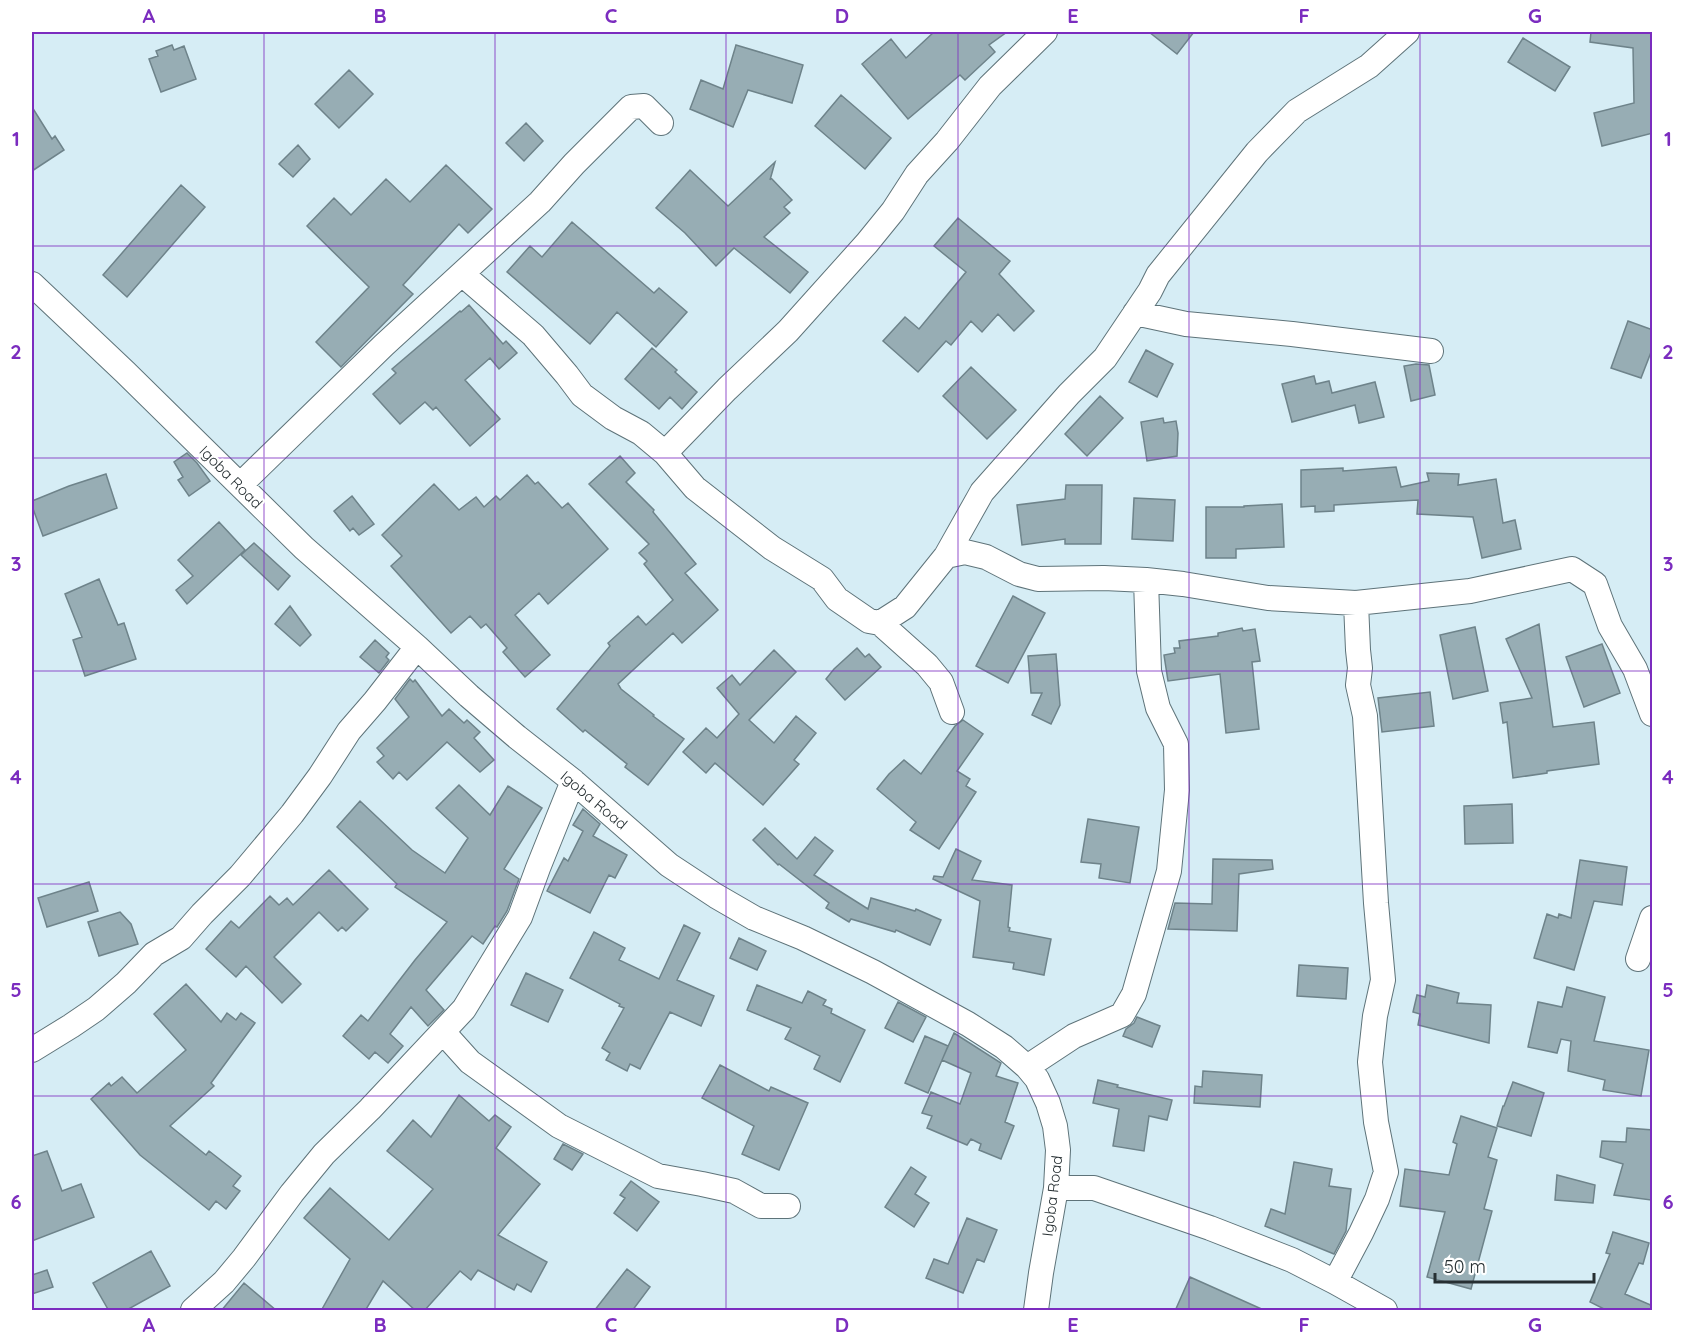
<svg xmlns="http://www.w3.org/2000/svg" width="1684" height="1342" font-family="Quicksand,sans-serif">
<style>
.building{fill:#97adb4;stroke:#6e838a;stroke-width:1.5}
.lines{fill:none;stroke-linecap:round;stroke-linejoin:round}
.minor-casing{stroke:#5e7379;stroke-width:26}
.minor{stroke:#fff;stroke-width:24}
.grid{fill:none;stroke:#7b2cbf;stroke-width:1.5;stroke-opacity:0.55}
.labels{text-anchor:middle;dominant-baseline:central;stroke-width:4.5;stroke-linejoin:round;paint-order:stroke}
.street-label{font-size:15px;fill:#262f32;stroke:#fff}
.neatline{fill:none;stroke:#7b2cbf;stroke-width:2}
.grid-label{font-size:20px;text-anchor:middle;font-weight:bold;fill:#7b2cbf}
</style>
<rect width="100%" height="100%" fill="#d6edf5"/>
<path class="building" d="M934,32H1007L989,45L995,52L965,80L960,75L908,119L862,64L891,39L906,58Z
M1149,32H1194L1177,54Z
M1591,32H1653V133L1602,146L1594,113L1634,103L1633,48L1590,42Z
M1523,38L1570,67L1555,91L1508,62Z
M172,45L174,50L184,46L196,79L161,92L149,59L158,56L156,51Z
M736,45L803,65L792,103L748,90L733,127L690,109L701,80L723,89Z
M349,70L373,94L339,128L315,104Z
M841,95L891,138L865,169L815,126Z
M32,107L52,139L55,136L64,150L32,171Z
M526,123L543,141L524,161L506,143Z
M298,145L310,159L293,177L279,164Z
M775,162L770,180L771,178L792,200L784,207L790,213L764,237L808,272L790,293L734,248L716,266L685,233L656,208L690,170L728,206Z
M446,165L492,209L468,233L459,224L403,285L413,294L341,367L316,342L369,287L307,226L334,198L351,215L386,179L410,202Z
M181,185L205,207L127,297L103,275Z
M958,218L1010,261L999,274L1034,311L1014,331L998,314L982,332L971,321L951,345L946,341L918,372L883,341L905,317L919,329L966,272L934,246Z
M572,222L654,293L659,288L687,312L656,347L617,312L590,344L507,272L530,246L542,257Z
M469,305L503,344L506,341L517,353L499,369L490,358L465,380L500,419L470,446L436,407L433,410L425,402L400,424L373,394L396,373L392,369L460,311L461,312Z
M1628,321L1653,330V347L1641,378L1611,368Z
M652,348L677,370L675,372L697,392L682,409L670,397L659,409L625,379Z
M1146,350L1173,364L1157,397L1129,382Z
M1416,364L1429,365L1435,395L1411,401L1404,366Z
M971,367L1016,410L987,439L943,396Z
M1314,376L1316,384L1329,381L1332,393L1375,382L1384,417L1359,423L1355,405L1292,422L1282,384Z
M1100,396L1123,418L1087,456L1065,434Z
M1163,418L1164,423L1176,421L1178,433L1177,456L1147,461L1141,422Z
M187,453L197,463L210,481L189,496L178,480L183,477L174,462Z
M620,456L635,473L626,482L654,510L653,512L696,564L685,573L718,610L682,643L673,633L618,684L621,689L654,715L653,716L684,739L648,785L625,767L627,764L585,730L583,732L557,709L610,646L608,643L638,616L646,625L673,600L644,564L647,561L639,553L649,544L589,484Z
M1396,467L1401,487L1429,481L1427,473L1459,474L1458,485L1496,479L1503,523L1515,520L1521,549L1482,558L1473,517L1417,514L1418,500L1334,505V511L1315,512V506L1301,507V470L1343,468V471Z
M106,474L117,508L43,536L32,506V501L69,486Z
M527,475L535,484L538,482L562,508L568,503L608,549L548,604L539,593L515,615L550,655L525,677L503,652L507,648L486,624L481,628L470,616L451,633L391,566L402,556L382,535L434,484L459,510L476,497L484,507L496,496L500,500Z
M1066,485H1102L1101,544H1065V539L1022,545L1017,505L1065,499Z
M352,496L374,524L359,535L353,528L350,531L334,511Z
M1134,498L1175,500L1173,541L1132,539Z
M1282,504L1284,547L1236,549V558H1206V507H1244V506Z
M219,522L245,550L187,604L176,590L193,576L178,560Z
M254,543L290,576L278,590L241,555Z
M99,579L118,625L124,623L136,659L85,676L73,640L82,637L65,594Z
M1013,596L1045,613L1008,683L976,666Z
M290,606L311,635L300,646L275,624Z
M1539,624L1553,727L1594,722L1599,764L1547,771V773L1513,778L1507,722L1503,723L1500,703L1532,698L1506,639Z
M1475,627L1488,691L1453,699L1440,635Z
M1242,628L1243,631L1255,629L1260,661L1252,662L1259,729L1226,733L1220,674L1168,681L1164,655L1175,653L1174,648H1180L1179,641L1218,636V633Z
M375,640L389,653L386,657L389,660L379,673L360,657Z
M1602,644L1620,693L1584,707L1566,657Z
M857,648L865,657L869,654L881,667L845,700L826,679L834,669Z
M774,650L796,672L749,720L774,743L796,716L816,733L794,760L799,764L763,805L715,763L706,773L683,752L706,728L717,738L739,714L717,688L732,675L740,685Z
M1056,654L1060,705L1051,724L1032,715L1042,693H1031L1028,656Z
M410,679L413,682L415,680L442,716L449,709L464,723L467,720L480,732L474,738L494,760L480,772L447,742L407,780L399,772L393,779L377,762L384,756L377,748L409,717L395,699Z
M1430,692L1434,726L1382,732L1378,698Z
M963,720L983,734L957,771L970,779L966,786L976,792L939,849L910,830L916,822L877,789L889,774L904,760L921,774L955,726Z
M459,785L490,815L508,786L542,808L504,869L519,879L507,911L497,927L495,926L483,944L472,936L426,990L444,1010L428,1026L411,1007L390,1034L403,1046L388,1063L375,1052L369,1059L343,1036L361,1015L368,1021L415,960L447,922L395,887L397,884L337,827L360,801L412,850L445,873L468,838L436,808Z
M1512,804L1513,843L1465,844L1464,806Z
M583,809L600,824L593,836L627,855L615,878L609,875L590,913L547,891L564,858L568,861L583,831L573,825Z
M1088,819L1139,827L1130,883L1099,878L1101,864L1081,862Z
M765,828L797,859L815,837L833,851L814,875L868,909L871,898L915,911L916,909L941,920L930,945L896,930L895,932L851,919L849,922L826,908L829,903L779,864L778,865L753,840Z
M956,849L981,861L972,880L1012,885L1008,927L1010,928L1009,931L1051,939L1044,975L1013,969L1014,963L973,957L980,901L933,879L934,876L943,877Z
M1213,859L1272,860L1273,869L1239,874L1237,931L1168,929L1175,903L1212,904Z
M1580,860L1627,867L1622,905L1594,901L1574,970L1534,958L1547,914L1558,918L1559,914L1571,918Z
M329,870L368,909L346,931L342,927L338,931L319,912L274,957L301,984L282,1003L246,966L236,977L206,949L231,921L239,928L270,896L279,905L287,898L293,905Z
M89,882L98,911L47,927L38,898Z
M120,912L131,924L138,944L99,956L88,922Z
M684,925L700,933L677,980L714,996L701,1026L670,1012L640,1069L630,1064L627,1071L606,1060L610,1053L602,1048L624,1008L619,1006L620,1004L570,978L594,932L625,948L619,960L659,979Z
M739,938L766,951L757,970L730,958Z
M1299,965L1348,968L1346,999L1297,996Z
M526,973L563,990L548,1022L511,1005Z
M186,984L221,1022L227,1013L236,1020L241,1013L255,1023L211,1083L214,1086L170,1126L206,1155L209,1151L241,1176L233,1186L240,1191L226,1209L216,1201L209,1210L140,1155L91,1099L109,1083L111,1086L122,1077L137,1093L186,1050L154,1014Z
M757,985L802,1003L808,991L826,1000L823,1005L832,1009L831,1013L865,1030L840,1082L814,1069L820,1056L785,1039L791,1028L747,1010Z
M1427,985L1459,993L1457,1003L1491,1005L1489,1043L1418,1025L1420,1014L1413,1012L1417,995L1425,997Z
M1567,987L1605,997L1594,1041L1649,1050L1641,1096L1603,1090L1605,1080L1568,1071L1571,1041L1561,1039L1557,1053L1528,1047L1538,1002L1562,1007Z
M898,1002L926,1017L913,1042L885,1028Z
M1137,1017L1160,1026L1152,1047L1123,1036L1126,1029L1134,1023Z
M954,1033L1001,1063L996,1076L1018,1083L1005,1122L1014,1126L1001,1159L979,1150L981,1144L971,1139L967,1145L927,1128L932,1116L922,1113L931,1092L960,1104L971,1073L942,1060Z
M925,1036L948,1046L928,1093L905,1083Z
M720,1065L769,1091L771,1087L808,1103L779,1170L742,1154L754,1126L702,1098Z
M1203,1071L1262,1075L1260,1107L1194,1103L1195,1086L1202,1087Z
M1098,1080L1118,1085L1117,1087L1172,1100L1167,1120L1149,1116L1144,1151L1113,1146L1119,1109L1093,1103Z
M1513,1082L1544,1093L1531,1136L1497,1126L1503,1106H1504Z
M459,1095L489,1121L495,1115L511,1127L496,1148L540,1184L498,1235L547,1262L531,1292L517,1284L514,1290L478,1270L471,1280L460,1271L424,1311H416L383,1281L365,1311H321L350,1259L304,1218L330,1188L389,1240L433,1189L387,1151L413,1120L431,1137Z
M1461,1116L1497,1128L1488,1157L1497,1160L1484,1209L1492,1211L1471,1289L1427,1277L1445,1212L1400,1206L1405,1169L1449,1175L1457,1144L1453,1142Z
M1627,1128L1653,1130V1190L1651,1200L1614,1195L1623,1164L1600,1157L1602,1141L1626,1142Z
M563,1144L583,1154L572,1170L554,1159Z
M47,1151L62,1191L81,1184L94,1217L32,1241V1156Z
M1294,1162L1332,1169L1329,1186L1351,1189L1346,1231L1334,1254L1265,1226L1271,1209L1285,1214Z
M911,1167L926,1177L915,1194L929,1203L914,1227L885,1207Z
M1557,1175L1595,1185L1593,1203L1555,1200Z
M631,1181L659,1202L637,1231L614,1213L625,1198L620,1195Z
M967,1218L997,1230L984,1262L977,1259L963,1293L926,1278L934,1259L948,1264Z
M1613,1232L1649,1243L1643,1264L1639,1263L1625,1294L1653,1306V1311H1608L1590,1302L1610,1254L1606,1253Z
M151,1251L170,1286L125,1311H109L93,1283Z
M627,1269L650,1287L632,1311H594Z
M47,1270L53,1287L32,1294V1275Z
M1190,1277L1266,1311H1175Z
M244,1283L277,1311H221Z"/>
<g class="lines">
<defs>
<path id="minor" d="M462,274L533,335L567,375L582,395L613,418L641,433L665,453L695,488L772,548L822,579L837,599L869,621L880,623L927,665L941,682L952,712
M32,284L125,372L304,548L417,647L469,696L517,737L573,781L669,865L716,896L754,918L803,938L873,972L968,1024L1004,1047L1027,1067L1037,1079L1048,1103L1055,1126L1058,1150L1056,1188L1041,1273L1036,1310
M1135,313L1186,324L1292,334L1431,351
M665,453L727,389L788,331L867,243L893,211L917,174L947,141L990,86L1045,32
M240,485L384,345L540,202L574,164L631,107L644,106L661,123
M946,556L965,552L986,557L1019,574L1038,579L1104,578L1146,580L1183,584L1268,598L1356,603L1470,591L1572,569L1595,584L1610,626L1635,669L1652,714
M880,623L905,607L946,556L982,492L1069,394L1105,358L1150,291L1158,275L1257,152L1297,111L1369,66L1407,32
M1638,959L1652,918
M443,1032L470,1062L559,1126L658,1176L702,1184L734,1191L761,1206H788
M32,1050L71,1026L96,1009L126,983L154,954L181,938L202,914L240,876L292,814L320,776L349,731L375,701L417,647
M1027,1067L1074,1036L1122,1015L1134,994L1169,871L1177,790L1176,744L1158,708L1149,671L1146,580
M1056,1188H1094L1210,1228L1292,1260L1335,1282L1385,1310
M1335,1282L1361,1233L1377,1199L1386,1172L1376,1122L1370,1062L1375,1016L1383,980L1376,903L1365,716L1358,685L1360,668L1358,650L1356,603
M193,1310L224,1282L244,1258L292,1193L324,1154L370,1109L464,1009L520,917L538,868L573,781"/>
</defs>
<use href="#minor" class="minor-casing"/>
<use href="#minor" class="minor"/>
</g>
<path class="grid" d="M264,32V1310M495,32V1310M726,32V1310M958,32V1310M1189,32V1310M1420,32V1310M32,246H1652M32,458H1652M32,671H1652M32,884H1652M32,1096H1652"/>
<g class="labels">
<g class="street-label">
<text transform="translate(231 477) rotate(45)">Igoba Road</text>
<text transform="translate(594 800) rotate(40)">Igoba Road</text>
<text transform="translate(1052 1196) rotate(-83)">Igoba Road</text>
</g>
</g>
<rect width="1684" height="1342" fill="none" stroke="#ffffff" stroke-width="66"/>
<path d="M1435 1273v9h159v-9" fill="none" stroke="#262f32" stroke-width="3"/>
<text x="1444" y="1273" font-size="18" fill="#262f32" stroke="#ffffff" stroke-width="4.5" paint-order="stroke">50 m</text>
<rect x="33" y="33" width="1618" height="1276" class="neatline"/>
<g class="grid-label">
<text x="149" y="23">A</text>
<text x="380" y="23">B</text>
<text x="611" y="23">C</text>
<text x="842" y="23">D</text>
<text x="1073" y="23">E</text>
<text x="1304" y="23">F</text>
<text x="1535" y="23">G</text>
<text x="16" y="146">1</text>
<text x="1668" y="146">1</text>
<text x="16" y="359">2</text>
<text x="1668" y="359">2</text>
<text x="16" y="571">3</text>
<text x="1668" y="571">3</text>
<text x="16" y="784">4</text>
<text x="1668" y="784">4</text>
<text x="16" y="997">5</text>
<text x="1668" y="997">5</text>
<text x="16" y="1209">6</text>
<text x="1668" y="1209">6</text>
<text x="149" y="1332">A</text>
<text x="380" y="1332">B</text>
<text x="611" y="1332">C</text>
<text x="842" y="1332">D</text>
<text x="1073" y="1332">E</text>
<text x="1304" y="1332">F</text>
<text x="1535" y="1332">G</text>
</g>
</svg>
